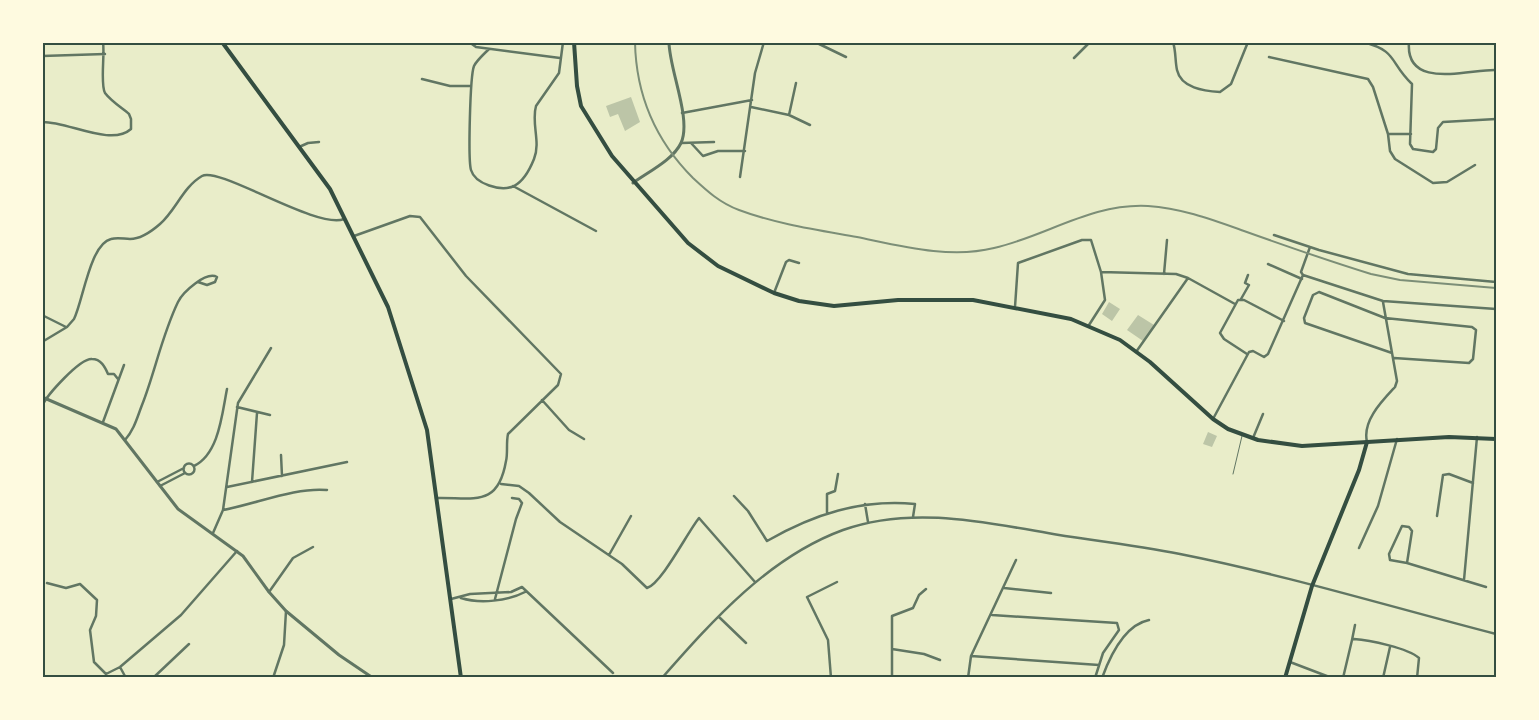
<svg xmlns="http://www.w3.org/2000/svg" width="1539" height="720" font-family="'Archivo Narrow',sans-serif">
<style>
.building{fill:#bcc5a7}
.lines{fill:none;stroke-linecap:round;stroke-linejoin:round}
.service{stroke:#617663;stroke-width:1}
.minor{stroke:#617663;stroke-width:2.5}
.tertiary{stroke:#617663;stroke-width:3}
.secondary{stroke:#344e41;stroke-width:4}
.primary{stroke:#344e41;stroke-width:4}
.rail{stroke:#7c8e77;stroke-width:2}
.neatline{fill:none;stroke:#344e41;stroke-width:2}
</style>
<rect width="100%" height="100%" fill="#e9edc9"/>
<path class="building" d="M631,97L640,122L625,131L618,114L610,117L606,106Z
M1109,302L1120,309L1112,321L1102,314Z
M1138,315L1154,325L1143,341L1127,330Z
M1208,432L1217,436L1212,447L1203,444Z"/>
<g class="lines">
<path class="service" d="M1233,474L1242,436"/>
<path class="minor" d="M469,42L476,47L560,58
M815,42L846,57
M1173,42C1176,51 1175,61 1177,70C1181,88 1204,91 1220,92L1231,84L1248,42
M1363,42C1398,51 1389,62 1412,84L1410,144L1413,149L1433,152L1436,149L1438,128L1443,122L1496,119
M1409,42C1405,91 1469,69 1496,70
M489,49C484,54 477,60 474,66C470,76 468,160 471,170C475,184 501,192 514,186C524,181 530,169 534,159C541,142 531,123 536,106L559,73L563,42
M42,56L105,54
M1269,57L1368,79L1373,87L1388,134H1411
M1074,58L1090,42
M422,79L450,86H471
M751,107L789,115L796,83
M682,113L752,100
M789,115L810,125
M42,122C67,121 111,147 131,129V119L129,114C122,108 111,101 105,93C100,84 105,55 103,42
M1388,134L1390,151L1395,159L1433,183L1447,182L1475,165
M681,143L714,142
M691,143L703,156L718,151H745
M299,147L308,143L319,142
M740,177L755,73L764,42
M513,186L596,231
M1274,235L1319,250L1408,274L1496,282
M354,236L410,216L420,217L466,276L561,374L558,385L508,434C506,443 508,453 506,461C498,508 474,497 436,498
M1268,264L1302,279
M1101,272L1176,274L1188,278L1235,304
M1164,274L1167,240
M1303,275L1383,301L1496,309
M1303,275L1301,272L1310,247
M774,293L786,262L789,260L799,263
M1241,299L1249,285L1245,283L1248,275
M1015,307L1018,263L1082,240H1091L1101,272L1105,300L1089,325
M42,315L66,327
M42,342L67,327L74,319C83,301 90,244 111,239C118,237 124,239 130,239C141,239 152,231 160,224C176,210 183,187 202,176C219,166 317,230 344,219
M1136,352L1188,278
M1392,353L1305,323L1304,318L1313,295L1319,292L1385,318L1472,327L1476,330L1473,359L1469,363L1394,358
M1247,354L1224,339L1220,333L1238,300H1244L1284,321
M542,400L569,430L584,439
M42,406C47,395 80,358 92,359C101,359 105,367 108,374H114L118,379
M237,407L270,415
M1213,419L1249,352L1253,351L1264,357L1268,354L1303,275
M103,422L124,365
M1253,438L1263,414
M125,440C134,430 137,418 142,405C155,372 162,335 178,302C183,292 206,271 217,277L215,282L207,285L198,282
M1367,442C1362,421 1382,401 1395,387L1397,381L1383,302
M281,455L282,476
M183.5 469a5.5 5.5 0 1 1 11 0a5.5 5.5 0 1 1-11 0Z
M194,466C219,454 222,414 227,389
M157,482L184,468
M252,482L257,413
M501,484L519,486L529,493L560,522L622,564L647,588C662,583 687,533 699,518L755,582
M160,486L185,473
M227,487L347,462
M734,496L748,511L767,541C814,514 861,499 915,504L913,517
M865,504L868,522
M223,510C256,504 295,487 327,490
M827,513V494L835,491L838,474
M1437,516L1443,475L1449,474L1473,483
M213,533L223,510L238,403L271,348
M1359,548L1378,506L1397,439
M609,555L631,516
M1407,563L1412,531L1409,527L1402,526L1389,554L1390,560L1407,563L1486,587
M1464,580L1477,437
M47,583L66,588L80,584L97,600L96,616L90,630L94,662L106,674L120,667L181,615L237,551
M1004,588L1051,593
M269,592L293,558L313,547
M461,598C480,604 508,601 525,592
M451,599L470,594L511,592L522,587L613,673
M495,599L516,519L522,503L519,499L512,498
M992,615L1117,623L1119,630L1103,653L1095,678
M719,617L746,643
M1352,640L1355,625
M892,649L924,654L940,660
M971,656L1099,665
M1290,662L1332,678
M120,667L126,678
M461,676L466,678
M153,678L189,644
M273,678L284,645L286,611
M662,678C713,620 769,557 843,530C913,505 988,523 1059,535C1099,541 1140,546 1180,554C1286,575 1391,607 1496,634
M831,678L828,640L807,597L837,582
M892,678V616L913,608L919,595L926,589
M968,678L971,656L1016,560
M1102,678C1110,656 1124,625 1149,620
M1343,678L1352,640L1354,639C1369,640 1408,648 1419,658L1417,678
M1383,678L1390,647"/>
<path class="tertiary" d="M633,183C648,172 673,160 681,143C692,119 669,69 669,42
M42,397L116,429L178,509L243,556L269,592L286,611L339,655L373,678"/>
<path class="secondary" d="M222,42L330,189L388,307L427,430L461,678
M1285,678L1312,586L1359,470L1367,442"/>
<path class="primary" d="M574,42L577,86L581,106L612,156L688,243L718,266L774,293L799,301L834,306L898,300H973L1071,319L1120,340L1150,362L1213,419L1228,429L1258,440L1302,446L1449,437L1496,439"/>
<path class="rail" d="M635,42C636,95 656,141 693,178C707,191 720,203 739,210C776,224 818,230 857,237C901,246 950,259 994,248C1047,236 1091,203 1148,206C1181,208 1213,220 1244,231C1286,246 1329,261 1371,274L1400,280L1496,288"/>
</g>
<rect width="1539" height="720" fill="none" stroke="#fefae0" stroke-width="88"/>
<rect x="44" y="44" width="1451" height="632" class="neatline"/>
</svg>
